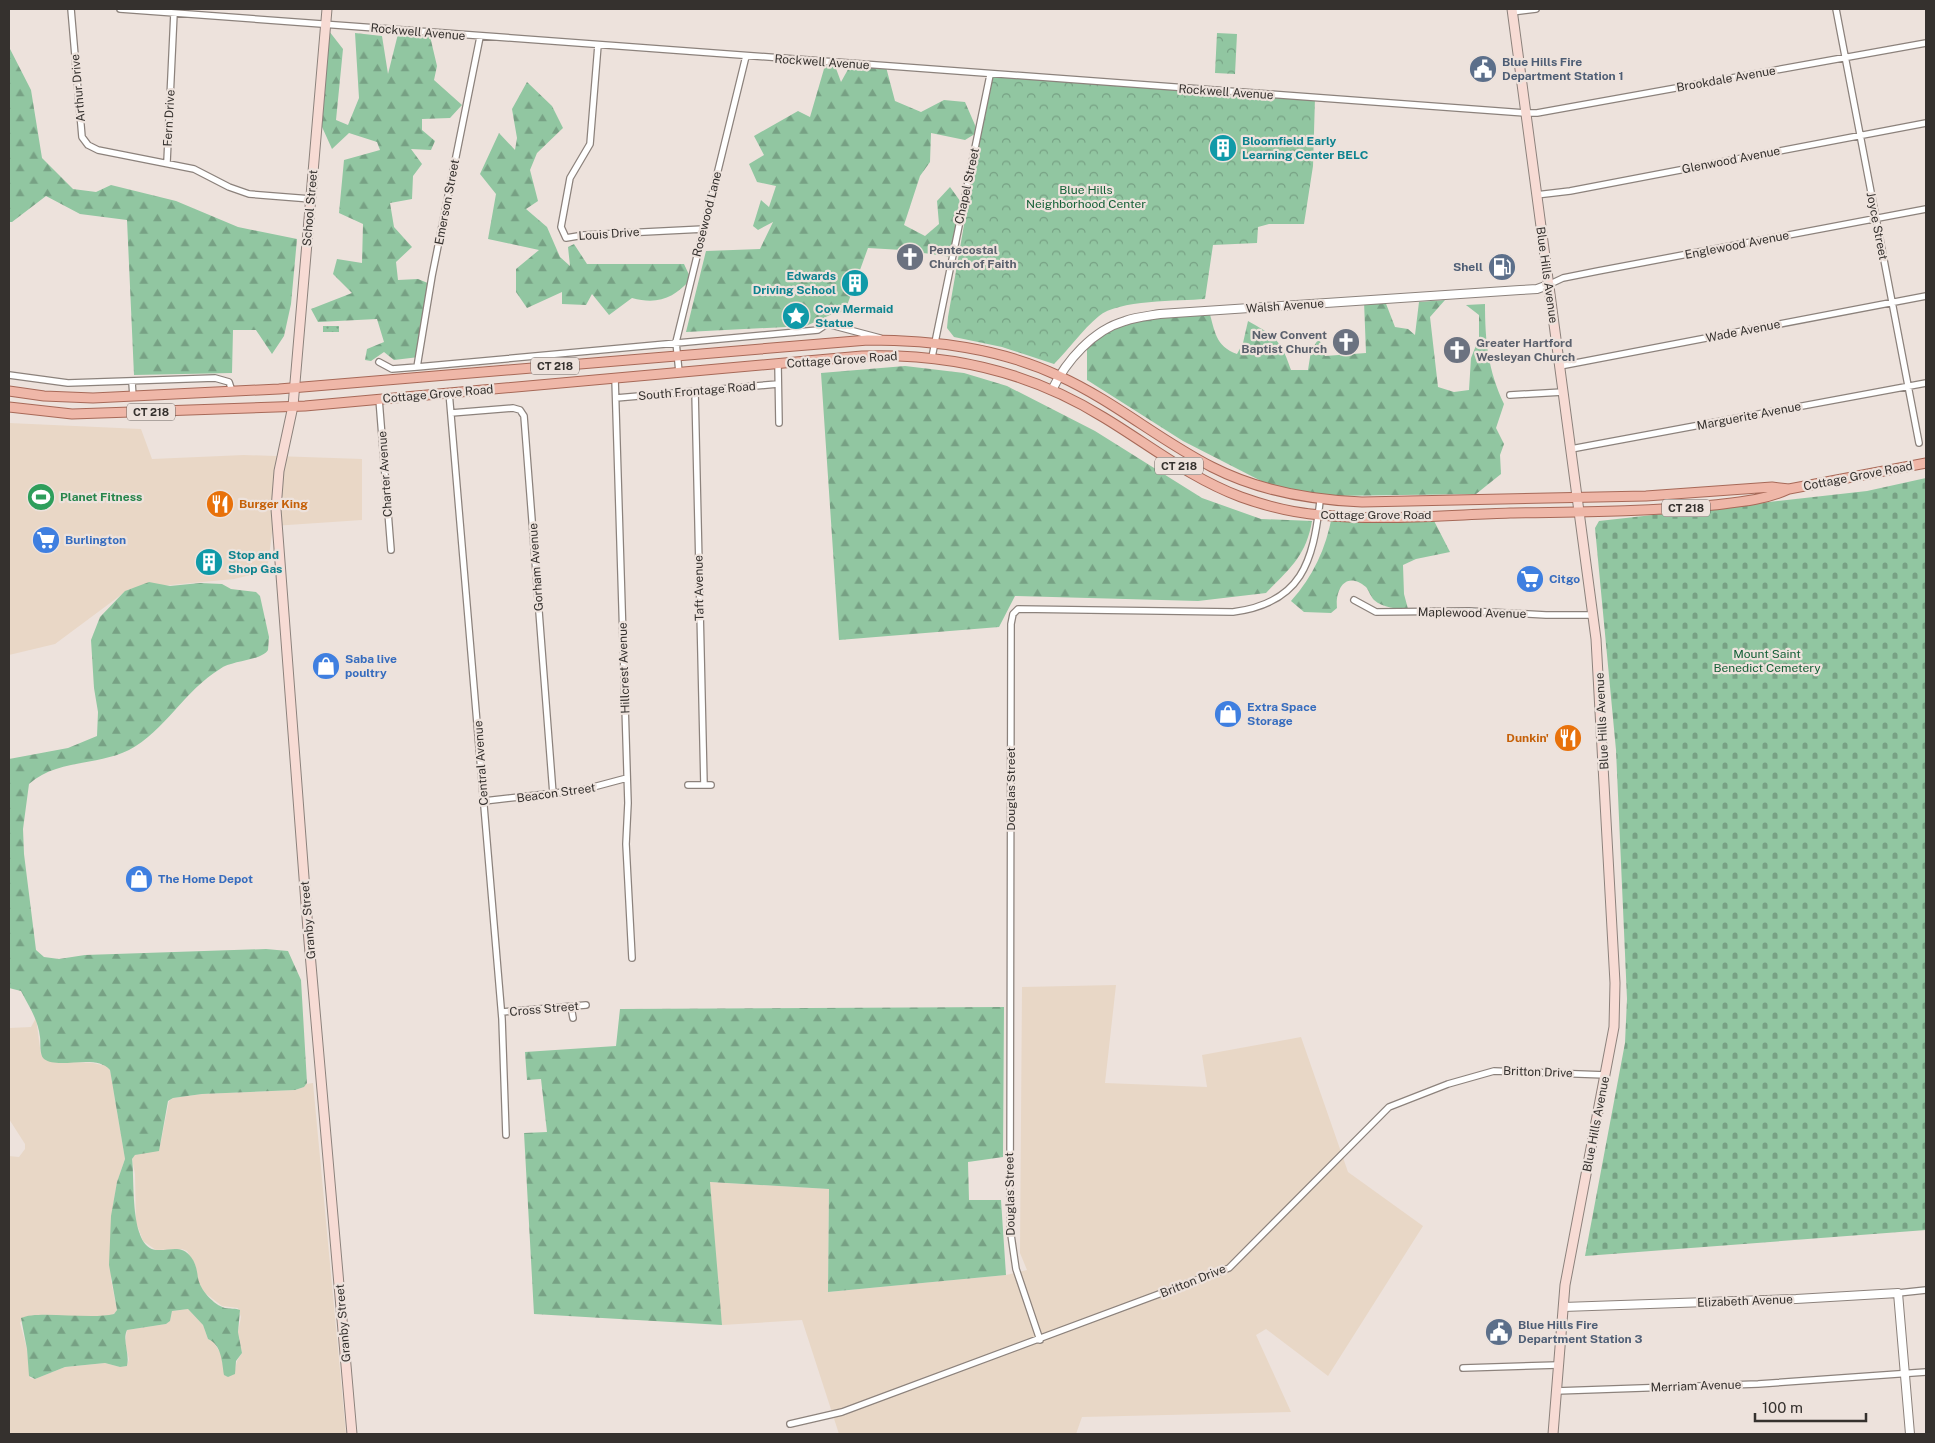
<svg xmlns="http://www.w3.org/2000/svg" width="1935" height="1443" font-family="'Public Sans',sans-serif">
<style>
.commercial{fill:#e9d7c6}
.industrial{fill:#e8d7c6}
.forest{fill:url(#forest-firs)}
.cemetery{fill:url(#cemetery-stones)}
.park{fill:url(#park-crowns)}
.garden{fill:url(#garden-dots)}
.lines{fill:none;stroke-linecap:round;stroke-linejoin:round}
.minor-casing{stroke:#8c827c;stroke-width:8}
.tertiary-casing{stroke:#8c827c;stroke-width:10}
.secondary-casing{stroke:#8c827c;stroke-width:11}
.primary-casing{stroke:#a76958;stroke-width:11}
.minor{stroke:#fff;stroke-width:5.5}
.tertiary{stroke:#fff;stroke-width:8}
.secondary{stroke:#f7dbd4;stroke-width:9}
.primary{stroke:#efb7a8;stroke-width:9}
.labels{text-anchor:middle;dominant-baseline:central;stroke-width:4.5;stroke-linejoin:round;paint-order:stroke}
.shield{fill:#ede2dc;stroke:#6c6662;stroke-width:1}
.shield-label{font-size:11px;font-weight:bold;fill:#35312e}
.street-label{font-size:12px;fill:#35312e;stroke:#ede2dc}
.service-label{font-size:12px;font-weight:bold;fill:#4e5e75;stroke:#ede2dc;text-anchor:start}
.culture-label{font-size:12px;font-weight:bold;fill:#0d838f;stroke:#ede2dc;text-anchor:start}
.park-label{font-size:12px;fill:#156037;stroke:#ede2dc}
.worship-label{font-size:12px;font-weight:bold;fill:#5b616d;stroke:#ede2dc;text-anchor:start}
.leisure-label{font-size:12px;font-weight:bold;fill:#27864d;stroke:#ede2dc;text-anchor:start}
.food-label{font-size:12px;font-weight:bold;fill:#c56008;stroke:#ede2dc;text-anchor:start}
.shop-label{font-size:12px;font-weight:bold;fill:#366cbe;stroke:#ede2dc;text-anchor:start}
</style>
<defs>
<pattern id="forest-firs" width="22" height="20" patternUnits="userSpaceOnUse" patternTransform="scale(1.25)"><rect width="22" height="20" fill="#91c6a1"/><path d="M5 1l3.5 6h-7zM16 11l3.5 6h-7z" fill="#77a184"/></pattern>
<pattern id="cemetery-stones" width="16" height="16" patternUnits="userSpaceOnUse" patternTransform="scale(1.25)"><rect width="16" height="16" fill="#91c6a1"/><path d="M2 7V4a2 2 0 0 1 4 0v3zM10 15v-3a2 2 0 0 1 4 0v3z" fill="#77a184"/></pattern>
<pattern id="park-crowns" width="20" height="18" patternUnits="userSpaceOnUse" patternTransform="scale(1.25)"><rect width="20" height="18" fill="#91c6a1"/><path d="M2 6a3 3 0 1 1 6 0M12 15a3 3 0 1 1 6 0" fill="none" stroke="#77a184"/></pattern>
<pattern id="garden-dots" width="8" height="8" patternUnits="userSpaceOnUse" patternTransform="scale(1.25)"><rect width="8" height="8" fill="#91c6a1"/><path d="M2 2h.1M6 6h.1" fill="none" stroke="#77a184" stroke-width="1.8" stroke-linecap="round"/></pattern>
</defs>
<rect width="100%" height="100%" fill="#ede2dc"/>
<path class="commercial" d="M9,423L141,429L152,459L244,455L362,459V520L273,526L267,571L234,579L129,589L55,644L9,655Z"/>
<path class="industrial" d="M1116,985L1105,1083L1207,1087L1202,1055L1301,1037L1348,1172L1423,1226L1328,1376L1266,1329L1256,1335L1291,1412L1082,1417L1076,1434H839L802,1320L722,1325L709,1182L829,1189L828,1292L1006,1275L1027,1270L1020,1253L1022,987Z
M36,1018L41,1055L73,1062L93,1063L107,1066L110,1070L125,1159L117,1182L113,1206L111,1280L117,1310L114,1314L104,1317H23L20,1323L27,1349L30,1378L35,1379L65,1367L105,1363L120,1367L127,1366L129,1359L125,1344L127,1330L166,1324L170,1321L172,1311L188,1309L203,1325L208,1339L213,1341L222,1356V1363L234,1374L237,1361L242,1353L238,1332L241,1317L238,1308L222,1306L205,1293L199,1284L195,1264L187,1251L182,1249L156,1250L143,1241L136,1222L135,1174L132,1159L135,1155L160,1146L169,1101L173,1098L202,1094L295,1090L304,1087L306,1084L313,1083L346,1434H9V1156L19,1157L25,1149V1144L9,1119V1028L31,1027Z"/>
<path class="forest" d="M399,30L429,32L437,66L434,80L462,105L450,118L422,119V130L435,141L431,150L411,149L422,164L413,176L412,199L390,203L394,227L412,247L396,262L398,280L418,279L430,284L419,357L394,360L384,352L371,361L365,360L367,349L384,342L377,319L318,322L311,309L352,293L333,274L337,259L362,263L363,224L339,213L344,160L380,150L377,142L349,133L332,149L318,118L329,31L343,49L336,120L348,125L359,98L355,33L382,36L388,74Z
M9,47L31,90L42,158L73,189L96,192L111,185L176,201L238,227L297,239L291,304L284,336L272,354L256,330H233L232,373L134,375L127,220L80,214L46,196L12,222H9Z
M826,62L834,63L841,82L851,64L886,67L895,101L921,112L944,100L965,102L978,132L965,140L931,133L930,162L920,176L904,225L925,236L939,224L937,201L950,187L963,205L952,257L902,250L868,248L845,311L830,315L806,326L686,332L706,251L760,249L773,222L758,230L753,226L761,200L769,207L776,186L757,182L749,164L764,155L754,136L798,111L810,117Z
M527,82L552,106L563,128L537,153L530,170L538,201L526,209L547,227L560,257L570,266L568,247L574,244L587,264H684L691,279C674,298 658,305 632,298L609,315L592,294L586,305L562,304V292L527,308L516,292V269L539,250L488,239L496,194L480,174L499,133L515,150L517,138L512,109Z
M1445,300L1430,317L1438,387L1454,392L1469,390L1471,358L1479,338V315L1466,305L1485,304C1485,341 1488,370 1504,404L1496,428L1504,444L1500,455L1501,474L1476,494L1328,496L1267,484L1183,441L1087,380V343L1135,319L1209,311C1215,331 1215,346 1237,354L1243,343L1248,321C1275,336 1281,340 1291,370H1308L1311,351L1319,338L1325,356L1366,353L1364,301H1385L1395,327L1408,329L1415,335L1419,302Z
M905,366L964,373L1007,386L1095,431L1202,498L1261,519L1312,521C1306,556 1290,568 1266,593L1198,601L1015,596L999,627L839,640L821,373Z
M1431,515L1450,552L1416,559L1403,565L1404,594L1408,609C1397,609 1383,608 1374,600C1371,597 1369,591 1366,587C1346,570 1335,589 1337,608L1331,613L1304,612L1291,601C1313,577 1326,548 1332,516Z
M149,582L170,586L200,583L222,584L231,589L256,592L260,596L269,637L268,650C261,661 232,660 220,669C185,690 165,731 129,750C97,766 57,759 29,784L23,829L24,854L36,950L44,957L59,959L85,955L266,949L288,951L301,980L307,1083L304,1087L295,1090L202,1094L173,1098L168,1101L159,1151L135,1155L132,1159C135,1179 129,1247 156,1250C170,1251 181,1244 191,1257C196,1263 197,1271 198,1278C200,1290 214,1305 225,1308C230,1309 236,1308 240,1310L238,1332L242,1353L236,1361L235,1374L228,1377L224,1375C222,1363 222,1345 208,1339L203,1325L188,1309L172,1311L170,1321L166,1324L127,1330C122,1340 130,1354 127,1366L120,1367L105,1363L65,1367L35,1379L29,1376L27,1349L21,1318C38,1310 90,1320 114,1314L117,1310L109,1265L111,1216L117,1182L125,1159L110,1070C96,1053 59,1070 44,1059C39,1055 41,1042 40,1037C38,1019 29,1007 21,991L9,988V759L68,748L97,736L98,712L94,688L91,640L100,617L125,591Z
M1004,1007L1003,1157L968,1162L969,1200H1001L1006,1275L828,1292L829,1189L710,1182L722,1325L534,1314L524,1133L547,1132L541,1079L527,1080L525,1052L616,1046L620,1009Z"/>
<path class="cemetery" d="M1926,478V1230L1585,1256L1625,1043L1627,999L1616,750L1595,528L1599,521L1867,491Z"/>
<path class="park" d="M1217,33L1237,34L1235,74L1215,73Z
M990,75L1315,98L1313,166L1304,224H1269L1258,227L1257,243L1213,245L1205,299C1179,301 1117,300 1099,316C1082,330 1069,349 1054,364L1002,347L954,337L947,328L948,317Z"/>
<path class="garden" d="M323,326H339V332H323Z"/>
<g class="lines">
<defs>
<path id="minor" d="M71,9L82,137L88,145L98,150L194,169L229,187L249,194L311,199
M120,9L1525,113H1537L1926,43
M1836,9L1919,443
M1512,12L1536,9
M598,45L590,144L570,178L561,227L566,238L584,235L704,229
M167,162L174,13
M1536,195L1570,191L1926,123
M1548,285L1563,278L1598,271L1926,209
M932,357L990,75
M379,362L392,369L417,367L818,330L827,324L880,338
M778,364L779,423
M1560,366L1926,296
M417,367L432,276L480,37
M679,372L676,342L746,56
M9,375L68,383L215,378L229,382L232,391
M615,378L628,803L626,844L632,958
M132,382L133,397
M695,391L704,785
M449,392L502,1019L506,1135
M1510,395L1563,392
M616,398L778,384
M379,399L391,550
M451,413L513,408L520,410L524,416L553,794
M1571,449L1926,383
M1354,600L1376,612L1469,611L1546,615H1593
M688,785H711
M484,801L582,790L627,778
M571,1007L573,1018
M502,1012L586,1005
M1898,1293L1926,1290
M1040,1340L1016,1269L1010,1228L1011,624L1013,614L1018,609L1233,612C1302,603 1313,562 1320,501
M1463,1368L1558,1365
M1556,1391L1758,1384L1926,1372
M790,1424L842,1412L1229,1268L1389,1107L1448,1084L1494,1071L1606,1075"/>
<path id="tertiary" d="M1052,390C1066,361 1093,330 1125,321C1136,317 1148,316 1160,314L1520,290L1537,289L1548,285
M1563,1307L1796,1299L1898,1293L1910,1434"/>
<path id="secondary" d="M327,9L293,406L279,471L276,509L308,930L352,1434
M1512,9L1596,639L1615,983L1614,1027L1565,1285L1553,1434"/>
<path id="primary" d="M9,391L44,396L93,398L279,389L868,340C934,340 999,348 1059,376C1114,401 1159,440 1212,467C1259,491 1309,500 1362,502L1646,496L1772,487L1789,489
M9,407L72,414L305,406L862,356C948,353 1029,371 1103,417C1148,444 1190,478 1241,497C1266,506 1294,513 1321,515C1383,521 1448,515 1510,513C1578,512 1646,512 1714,505C1740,502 1765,500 1789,489L1926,463"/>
</defs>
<use href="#minor" class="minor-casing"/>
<use href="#tertiary" class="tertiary-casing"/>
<use href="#secondary" class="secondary-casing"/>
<use href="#primary" class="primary-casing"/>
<use href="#minor" class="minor"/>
<use href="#tertiary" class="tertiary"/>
<use href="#secondary" class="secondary"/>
<use href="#primary" class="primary"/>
</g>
<defs>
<symbol id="civic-disc" viewBox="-11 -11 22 22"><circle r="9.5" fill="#5c6f8a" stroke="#ede2dc"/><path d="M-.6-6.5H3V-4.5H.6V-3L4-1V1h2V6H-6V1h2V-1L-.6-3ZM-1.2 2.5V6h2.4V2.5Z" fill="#fff"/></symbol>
<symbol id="building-disc" viewBox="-11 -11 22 22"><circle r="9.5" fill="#0f9aa8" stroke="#ede2dc"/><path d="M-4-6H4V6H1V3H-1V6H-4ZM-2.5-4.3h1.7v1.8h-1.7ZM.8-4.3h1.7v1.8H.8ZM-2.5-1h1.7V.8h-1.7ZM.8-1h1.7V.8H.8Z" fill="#fff"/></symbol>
<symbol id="church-disc" viewBox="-11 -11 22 22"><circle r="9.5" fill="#6b7280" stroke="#ede2dc"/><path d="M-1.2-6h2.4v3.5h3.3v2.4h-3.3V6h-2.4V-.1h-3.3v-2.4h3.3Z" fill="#fff"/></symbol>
<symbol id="fuel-disc" viewBox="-11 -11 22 22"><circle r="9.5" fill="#5c6f8a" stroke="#ede2dc"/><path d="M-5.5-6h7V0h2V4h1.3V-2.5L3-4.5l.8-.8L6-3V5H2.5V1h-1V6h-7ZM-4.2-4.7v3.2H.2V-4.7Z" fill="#fff"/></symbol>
<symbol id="sight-disc" viewBox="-11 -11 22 22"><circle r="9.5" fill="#0f9aa8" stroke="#ede2dc"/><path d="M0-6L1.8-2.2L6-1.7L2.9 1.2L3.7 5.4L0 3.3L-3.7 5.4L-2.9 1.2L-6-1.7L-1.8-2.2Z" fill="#fff"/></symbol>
<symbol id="stadium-disc" viewBox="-11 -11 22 22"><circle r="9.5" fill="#2e9e5b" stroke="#ede2dc"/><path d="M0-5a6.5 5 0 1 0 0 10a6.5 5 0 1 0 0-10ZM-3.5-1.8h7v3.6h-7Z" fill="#fff"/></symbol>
<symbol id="restaurant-disc" viewBox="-11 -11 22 22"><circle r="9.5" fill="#e8710a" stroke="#ede2dc"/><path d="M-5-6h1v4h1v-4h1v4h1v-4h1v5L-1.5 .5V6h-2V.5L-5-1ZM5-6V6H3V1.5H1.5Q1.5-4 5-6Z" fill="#fff"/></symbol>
<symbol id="supermarket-disc" viewBox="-11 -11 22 22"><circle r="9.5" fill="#3f7fe0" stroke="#ede2dc"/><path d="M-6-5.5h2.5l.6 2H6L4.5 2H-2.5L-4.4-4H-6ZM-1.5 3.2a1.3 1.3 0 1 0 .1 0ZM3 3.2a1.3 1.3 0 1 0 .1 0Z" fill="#fff"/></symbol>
<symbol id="shop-disc" viewBox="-11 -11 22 22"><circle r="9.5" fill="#3f7fe0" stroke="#ede2dc"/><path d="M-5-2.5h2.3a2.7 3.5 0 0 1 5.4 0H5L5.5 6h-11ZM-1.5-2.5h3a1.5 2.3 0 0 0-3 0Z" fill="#fff"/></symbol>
</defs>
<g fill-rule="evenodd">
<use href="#civic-disc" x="1467" y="53" width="32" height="32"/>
<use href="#building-disc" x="1207" y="132" width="32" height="32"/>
<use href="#church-disc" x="894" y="241" width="32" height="32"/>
<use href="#fuel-disc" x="1486" y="251" width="32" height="32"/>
<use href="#building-disc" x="839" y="267" width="32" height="32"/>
<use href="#sight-disc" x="780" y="300" width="32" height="32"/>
<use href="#church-disc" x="1330" y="326" width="32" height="32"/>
<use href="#church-disc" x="1441" y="334" width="32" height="32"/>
<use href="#stadium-disc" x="25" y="481" width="32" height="32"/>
<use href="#restaurant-disc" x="204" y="488" width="32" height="32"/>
<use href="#supermarket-disc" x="30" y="524" width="32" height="32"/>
<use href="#building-disc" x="193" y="546" width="32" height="32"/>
<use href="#supermarket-disc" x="1514" y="563" width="32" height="32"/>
<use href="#shop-disc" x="310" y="650" width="32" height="32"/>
<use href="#shop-disc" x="1212" y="698" width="32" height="32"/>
<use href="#restaurant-disc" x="1552" y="722" width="32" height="32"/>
<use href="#shop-disc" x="123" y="863" width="32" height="32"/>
<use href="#civic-disc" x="1483" y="1316" width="32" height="32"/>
</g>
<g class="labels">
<g class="shield">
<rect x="531" y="357.5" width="48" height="17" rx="4"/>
<rect x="127" y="403.5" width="48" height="17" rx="4"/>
<rect x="1155" y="457.5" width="48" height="17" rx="4"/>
<rect x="1662" y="499.5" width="48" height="17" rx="4"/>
</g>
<g class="shield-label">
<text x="555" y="366">CT 218</text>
<text x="151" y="412">CT 218</text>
<text x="1179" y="466">CT 218</text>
<text x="1686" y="508">CT 218</text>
</g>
<g class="street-label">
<text transform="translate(418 32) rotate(5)">Rockwell Avenue</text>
<text transform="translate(822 62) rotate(4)">Rockwell Avenue</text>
<text transform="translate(1726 79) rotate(-10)">Brookdale Avenue</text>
<text transform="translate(78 88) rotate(-95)">Arthur Drive</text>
<text transform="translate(1226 92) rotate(4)">Rockwell Avenue</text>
<text transform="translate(169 118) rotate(-87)">Fern Drive</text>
<text transform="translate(1731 160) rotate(-11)">Glenwood Avenue</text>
<text transform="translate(967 186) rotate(-78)">Chapel Street</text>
<text transform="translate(447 202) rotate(-79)">Emerson Street</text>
<text transform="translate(310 208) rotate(-85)">School Street</text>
<text transform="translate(707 214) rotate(-76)">Rosewood Lane</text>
<text transform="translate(1877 226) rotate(79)">Joyce Street</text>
<text transform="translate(609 234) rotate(-4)">Louis Drive</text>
<text transform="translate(1737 245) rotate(-11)">Englewood Avenue</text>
<text transform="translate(1547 275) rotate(82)">Blue Hills Avenue</text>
<text transform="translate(1285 306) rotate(-4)">Walsh Avenue</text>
<text transform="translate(1743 331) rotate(-11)">Wade Avenue</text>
<text transform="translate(842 360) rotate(-4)">Cottage Grove Road</text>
<text transform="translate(697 391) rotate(-5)">South Frontage Road</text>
<text transform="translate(438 394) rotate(-5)">Cottage Grove Road</text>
<text transform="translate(1749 416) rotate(-11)">Marguerite Avenue</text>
<text transform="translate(385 474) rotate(-94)">Charter Avenue</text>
<text transform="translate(1858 476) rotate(-11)">Cottage Grove Road</text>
<text x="1376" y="515">Cottage Grove Road</text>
<text transform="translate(536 567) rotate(-94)">Gorham Avenue</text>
<text transform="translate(699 588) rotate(-91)">Taft Avenue</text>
<text transform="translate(1472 613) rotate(1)">Maplewood Avenue</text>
<text transform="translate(624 668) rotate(-92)">Hillcrest Avenue</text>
<text transform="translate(1602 721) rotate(-93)">Blue Hills Avenue</text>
<text transform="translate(481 763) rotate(-94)">Central Avenue</text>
<text transform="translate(1011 789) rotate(-90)">Douglas Street</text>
<text transform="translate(556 793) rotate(-8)">Beacon Street</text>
<text transform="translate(308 920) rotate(-95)">Granby Street</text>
<text transform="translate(544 1009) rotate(-5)">Cross Street</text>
<text transform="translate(1538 1072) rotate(2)">Britton Drive</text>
<text transform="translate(1596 1124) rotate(-79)">Blue Hills Avenue</text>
<text transform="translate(1010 1194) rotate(-91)">Douglas Street</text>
<text transform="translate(1193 1281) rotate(-22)">Britton Drive</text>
<text transform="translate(1745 1301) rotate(-2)">Elizabeth Avenue</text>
<text transform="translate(343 1323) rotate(-95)">Granby Street</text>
<text transform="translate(1696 1386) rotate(-2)">Merriam Avenue</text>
</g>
<g class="service-label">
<text x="1502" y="62">Blue Hills Fire<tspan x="1502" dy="14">Department Station 1</tspan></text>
<text x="1483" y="267" text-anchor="end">Shell</text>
<text x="1518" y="1325">Blue Hills Fire<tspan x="1518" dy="14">Department Station 3</tspan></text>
</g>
<g class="culture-label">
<text x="1242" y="141">Bloomfield Early<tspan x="1242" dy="14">Learning Center BELC</tspan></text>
<text x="836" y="276" text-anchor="end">Edwards<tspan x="836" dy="14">Driving School</tspan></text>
<text x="815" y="309">Cow Mermaid<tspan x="815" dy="14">Statue</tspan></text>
<text x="228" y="555">Stop and<tspan x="228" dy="14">Shop Gas</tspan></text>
</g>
<g class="park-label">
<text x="1086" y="190">Blue Hills<tspan x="1086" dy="14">Neighborhood Center</tspan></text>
<text x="1767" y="654">Mount Saint<tspan x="1767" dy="14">Benedict Cemetery</tspan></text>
</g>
<g class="worship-label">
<text x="929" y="250">Pentecostal<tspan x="929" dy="14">Church of Faith</tspan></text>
<text x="1327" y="335" text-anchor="end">New Convent<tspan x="1327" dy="14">Baptist Church</tspan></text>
<text x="1476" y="343">Greater Hartford<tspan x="1476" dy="14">Wesleyan Church</tspan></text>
</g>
<g class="leisure-label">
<text x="60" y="497">Planet Fitness</text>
</g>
<g class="food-label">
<text x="239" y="504">Burger King</text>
<text x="1549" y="738" text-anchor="end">Dunkin'</text>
</g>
<g class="shop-label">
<text x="65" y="540">Burlington</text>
<text x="1549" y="579">Citgo</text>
<text x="345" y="659">Saba live<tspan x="345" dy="14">poultry</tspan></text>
<text x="1247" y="707">Extra Space<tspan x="1247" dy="14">Storage</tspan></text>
<text x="158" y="879">The Home Depot</text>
</g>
</g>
<rect width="1935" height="1443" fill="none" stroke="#35312e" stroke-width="20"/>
<path d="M1755 1413v8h111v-8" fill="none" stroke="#35312e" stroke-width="2.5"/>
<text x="1762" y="1413" font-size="15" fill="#35312e" stroke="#ede2dc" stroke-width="4" paint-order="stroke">100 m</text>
</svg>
